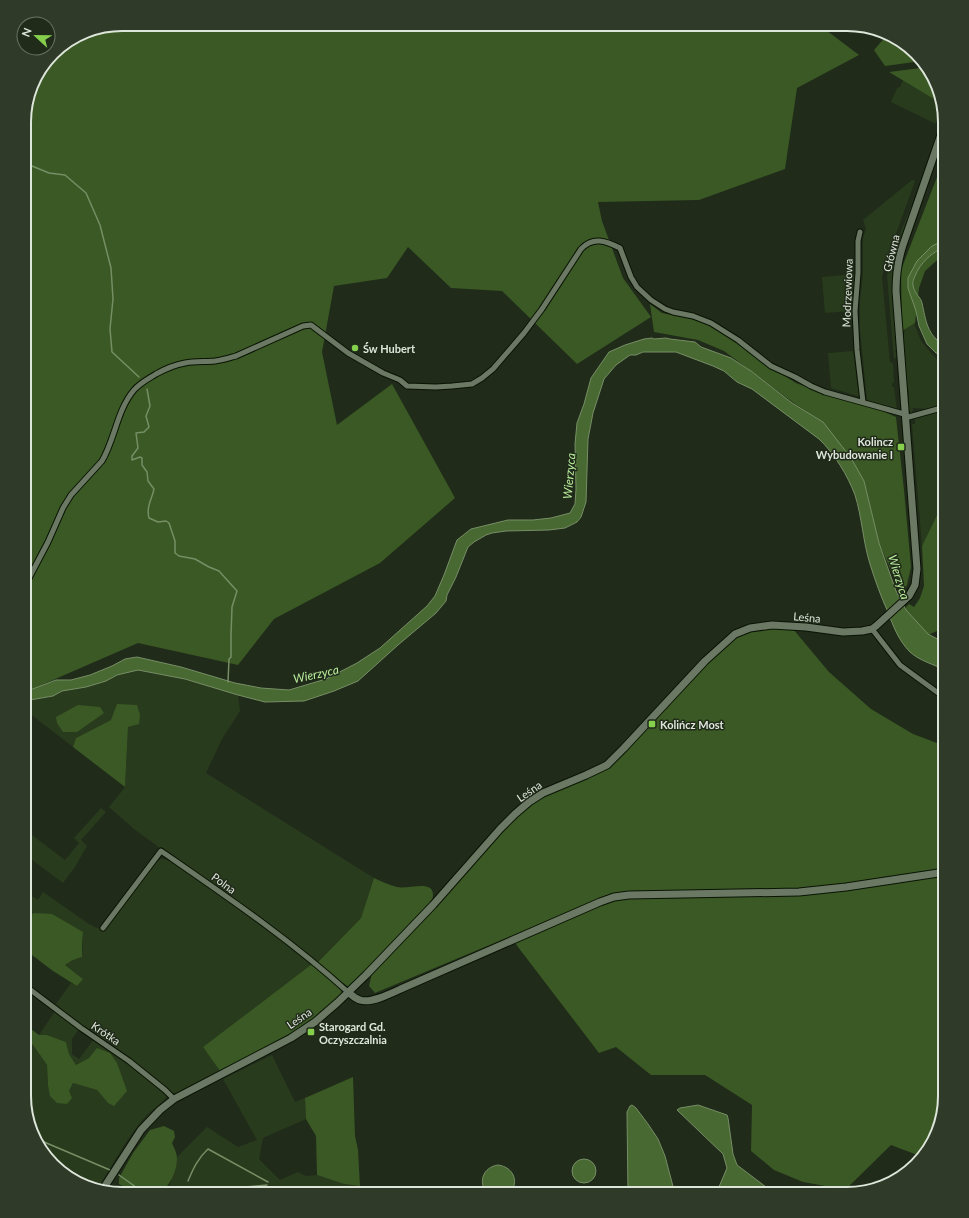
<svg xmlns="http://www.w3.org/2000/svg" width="969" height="1218" font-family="Lato,sans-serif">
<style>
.green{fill:#293b1d}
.forest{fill:#3a5924}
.water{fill:#496933;stroke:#768e65}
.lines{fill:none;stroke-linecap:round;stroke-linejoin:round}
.stream{stroke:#768e65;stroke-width:1.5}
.minor-casing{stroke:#0a1304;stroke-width:7}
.tertiary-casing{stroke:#0a1304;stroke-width:9}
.minor{stroke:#6b7864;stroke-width:5}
.tertiary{stroke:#6b7864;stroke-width:7}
.poi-dot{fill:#85cf4d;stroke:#202b1a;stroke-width:1.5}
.labels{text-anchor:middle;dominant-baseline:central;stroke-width:3;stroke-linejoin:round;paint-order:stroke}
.street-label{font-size:11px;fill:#dee5da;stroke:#202b1a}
.poi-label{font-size:11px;font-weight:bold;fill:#dee5da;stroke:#202b1a;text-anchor:start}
.water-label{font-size:12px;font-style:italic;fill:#bcef9e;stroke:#202b1a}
.rim{fill:none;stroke:#dee5da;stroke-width:2}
</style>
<rect width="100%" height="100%" fill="#202b1a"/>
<path class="green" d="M903,80L939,100L941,108L936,124L891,102L897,88L900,87Z
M912,180L915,181L886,262L882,277L890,362L893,363L894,383H892V387H894L897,410L867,400L860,330V302L863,274V238L866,229L863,220Z
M911,206L912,209L896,255L893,273L897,349L895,351L898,356L894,359L887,276L892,254Z
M855,274L852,311L825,313L822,277Z
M914,323L921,341L945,369V405L926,409L913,408L912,413L909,410V391L905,386L902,343L905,329Z
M853,351L859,395L858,396L831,388L828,353Z
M945,410V460L939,461L938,501L945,502V517L938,513L922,546L912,424H915V419Z
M138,670L185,679L238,695L240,711L222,739L206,773L374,878L361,918L316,963L186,866L160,848L134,829L109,807L125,787L128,726L111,720L76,738L73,747L29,713L24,719V701L53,696L62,691L86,687L106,681L117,675Z
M101,808L106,812L81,840L87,846L75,867L63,883L24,854V829L65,860L79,843L74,838Z
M161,859L170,860L176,863L263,926L312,964L203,1047L220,1071L178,1093H172L135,1063L78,1023L56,1004L71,983L77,986L82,978L65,965L73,960L82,957L83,932L68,924L27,918L24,923V891L38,900L43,892L89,924L97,928L104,929L154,864Z
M55,1011L79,1029L72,1039V1054L79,1059L94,1039L129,1063L168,1095C162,1104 152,1109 145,1117C127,1138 113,1164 98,1188L73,1181L41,1151L24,1096V1040L33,1045L47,1065L48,1085L69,1091L73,1083L97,1090L108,1103L97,1049L89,1058L76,1065L69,1054L66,1042L47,1035H39Z
M272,1055L295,1102L305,1098L306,1119L263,1138L259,1159L280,1180L298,1172L306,1176L317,1175L344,1184L360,1186L361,1188L360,1194H160L170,1184L175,1171L177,1157L207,1127L238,1147L257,1140L223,1079Z"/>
<path class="forest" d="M122,24H818L859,55L797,88L785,169L699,200L598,202L602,221L623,278L651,317L577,364L502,291L451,288L408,247L387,278L334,286L322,352L337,425L392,384L455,498L380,563L274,619L238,665L138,643L30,690H24V115L34,79L57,48L85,31Z
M888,34L896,37L922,61L885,66L874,50Z
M928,67L939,102L889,72Z
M945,152V253L925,271L919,288L915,323L902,331L901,270L944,159Z
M650,304L662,313L687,318L706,323L723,333L759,360L796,383L815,390L860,401L896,417L904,490L911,567L907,585L901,594L879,543L864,481L823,422L795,404L724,351L698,340L654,332Z
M945,460V502L938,501L939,461Z
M938,513L945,517V577L937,580L941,596H945V631L939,630L928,635L906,610V607L909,604L914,607L920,598L924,586L922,546Z
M767,628L793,629L829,672L871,709L913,734L945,746V1097L935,1140L920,1156L891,1145L841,1194H836L831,1187L803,1182L774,1170L751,1151L752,1105L705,1075H651L616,1047L599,1053L518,947L511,936L375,993L369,986L372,973L498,836L526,808L544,796L597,774L613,763L720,651L740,635L752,629Z
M117,704L137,705L140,715L139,724L128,727L125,787L73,747L76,738L111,720Z
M78,705L100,707L104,713L77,732H63L57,723L56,717Z
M374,878C381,881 389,885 397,887C410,890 441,876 431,904L350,988L316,964L361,918Z
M34,913L52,914L83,932L82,945V957L73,960L65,965L83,979L77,986L53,971L24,949V923L27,918Z
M312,964L341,989L342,995L308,1024L294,1033L220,1071L203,1047Z
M24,1024L39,1035H47L66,1042L69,1054L76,1065L89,1058L97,1048L110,1053L117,1063L127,1091L114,1106L108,1103L97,1090L73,1083L69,1091L72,1098L67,1104L57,1103L50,1096L48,1085L47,1065L33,1045L24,1040Z
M353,1077L355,1136L358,1150L360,1186L344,1184L317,1175L316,1136L306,1119L305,1098Z
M164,1126L174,1131L175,1137L172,1143C174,1148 177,1153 177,1158C177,1173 170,1184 160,1194C141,1194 135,1195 119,1184V1178L133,1153L150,1130Z"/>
<path class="water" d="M945,240V247C932,252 920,263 915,276C914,279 912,282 913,285C914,294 921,297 922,303C926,321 927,335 944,345L945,356L936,353L927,344L919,326L916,311L908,288V278L917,261L932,246Z
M652,338L654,339L666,338L670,339L695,342L701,347L731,358L751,371L792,403L823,422L851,458L864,481L879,543L896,591L906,610L928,634L945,643V670C933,664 920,661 910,652C899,641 893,626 888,612C881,597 875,580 870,564C863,542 862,517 855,495C848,476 834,453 819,439L752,389L737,382L724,371L713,366L676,352H643L636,355H630L616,365L604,379L593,413L588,439L586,502L581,517L577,522L565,528L549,530L506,531L492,533L486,535L474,542L468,547L456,577L447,595L446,601L436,613L398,645L358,681L334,691L304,701L265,702L238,695L185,679L138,670L117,675L106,681L86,687L62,691L53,696L24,701V690H30L56,680H71L90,675L112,666L125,659L137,657L181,667L235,683L261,688L289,690L326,679L357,663L380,648L427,606L435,596L444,575L457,540L471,529L508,520H533L551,518L570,513L575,504L576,489L575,444L577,423L584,404L591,378L609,352L625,345L644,339Z
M632,1105L636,1108L648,1124L658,1139L665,1156L675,1194H628L627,1112L630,1106Z
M698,1105L727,1115L728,1118L733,1154L737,1165L766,1187L783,1194H716L727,1168L723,1154L677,1110L680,1108Z
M572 1171a12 12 0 1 1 24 0a12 12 0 1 1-24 0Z
M498,1165C514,1167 520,1183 509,1194H488C477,1183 483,1167 498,1165Z"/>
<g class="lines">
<path class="stream" d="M24,165L32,166L49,173L65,175L86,193L100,225L111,268L113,299L110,329L112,352L139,377
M147,389L150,406L146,416L149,427L144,432L136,433L138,448L132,456V460L140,457L142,458V465L147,472L148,481L154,489C152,499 146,507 149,518L158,522L166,521L169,523L175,541V553L179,556L195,559L209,567L219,571L237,591L232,607L231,635V657L229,659L228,682
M37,1139L110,1170
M119,1175L140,1190L166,1192L205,1191L267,1185
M188,1181C193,1169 198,1158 208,1149L268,1182
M285,1192L291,1194"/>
<defs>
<path id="minor" d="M860,232L858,241V273L855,311L857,350L863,402
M905,418L945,407
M24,604L28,580L48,542L63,508L71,495L102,461C115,439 117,410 134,390C140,383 148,379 156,374C165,369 174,365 185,363C195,361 205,362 215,361C223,360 229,358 236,356L303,326L311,325L348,353L383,373L400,380L407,386L436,387L452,386L472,384L482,378L493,369L524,333L542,309L581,249C593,236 606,241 620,248L631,277L637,287L651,300L665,309L673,312L693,316L711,323L738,340L771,366L795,377L811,386L825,392L904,414
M872,629L900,665L945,698
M103,928L161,851C226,896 291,940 349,993
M24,985L81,1028L129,1061L165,1090L174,1099"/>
<path id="tertiary" d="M349,993C352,995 355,999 360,1000C371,1004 392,993 403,988L600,902L614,897L629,895L799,892L846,887L945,872
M103,1189L141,1130L160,1110L174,1099L291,1038L315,1022L337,1003L366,975L433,905L500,829L515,814L529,802L543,793L586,775L607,765L624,748L705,661L735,634L750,628L772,625L806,627L843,632L862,631L872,629L876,626L909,596L915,585L917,569L896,291C896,275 898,260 903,245L945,123"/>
</defs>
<use href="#minor" class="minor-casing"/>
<use href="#tertiary" class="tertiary-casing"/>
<use href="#minor" class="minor"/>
<use href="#tertiary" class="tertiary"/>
</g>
<g class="poi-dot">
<circle cx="355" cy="348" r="4"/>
<rect x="897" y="443" width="8" height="8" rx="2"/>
<rect x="648" y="720" width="8" height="8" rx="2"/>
<rect x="307" y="1028" width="8" height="8" rx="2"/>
</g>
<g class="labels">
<g class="street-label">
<text transform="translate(891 253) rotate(-76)">Główna</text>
<text transform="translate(847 293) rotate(-88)">Modrzewiowa</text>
<text transform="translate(807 617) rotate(5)">Leśna</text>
<text transform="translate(529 791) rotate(-34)">Leśna</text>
<text transform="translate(224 883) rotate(36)">Polna</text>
<text transform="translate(299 1018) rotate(-34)">Leśna</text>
<text transform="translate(106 1033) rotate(34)">Krótka</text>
</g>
<g class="poi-label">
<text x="363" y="348">Św Hubert</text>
<text x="893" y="441" text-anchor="end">Kolincz<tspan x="893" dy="13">Wybudowanie I</tspan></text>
<text x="660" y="724">Kolińcz Most</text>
<text x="319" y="1026">Starogard Gd.<tspan x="319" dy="13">Oczyszczalnia</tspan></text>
</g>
<g class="water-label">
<text transform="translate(569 476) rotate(-85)">Wierzyca</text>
<text transform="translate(899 577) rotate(73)">Wierzyca</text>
<text transform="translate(316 674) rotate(-12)">Wierzyca</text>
</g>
</g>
<path d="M0 0H969V1218H0ZM122 31H847A91 91 0 0 1 938 122V1096A91 91 0 0 1 847 1187H122A91 91 0 0 1 31 1096V122A91 91 0 0 1 122 31Z" fill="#2f3a29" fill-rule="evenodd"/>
<path class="rim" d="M122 31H847A91 91 0 0 1 938 122V1096A91 91 0 0 1 847 1187H122A91 91 0 0 1 31 1096V122A91 91 0 0 1 122 31Z"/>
<g transform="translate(36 36) rotate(292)"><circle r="19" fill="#202b1a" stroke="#6c7567"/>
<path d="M0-3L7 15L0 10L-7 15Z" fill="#85cf4d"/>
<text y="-6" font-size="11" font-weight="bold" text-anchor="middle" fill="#dee5da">N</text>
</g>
</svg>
